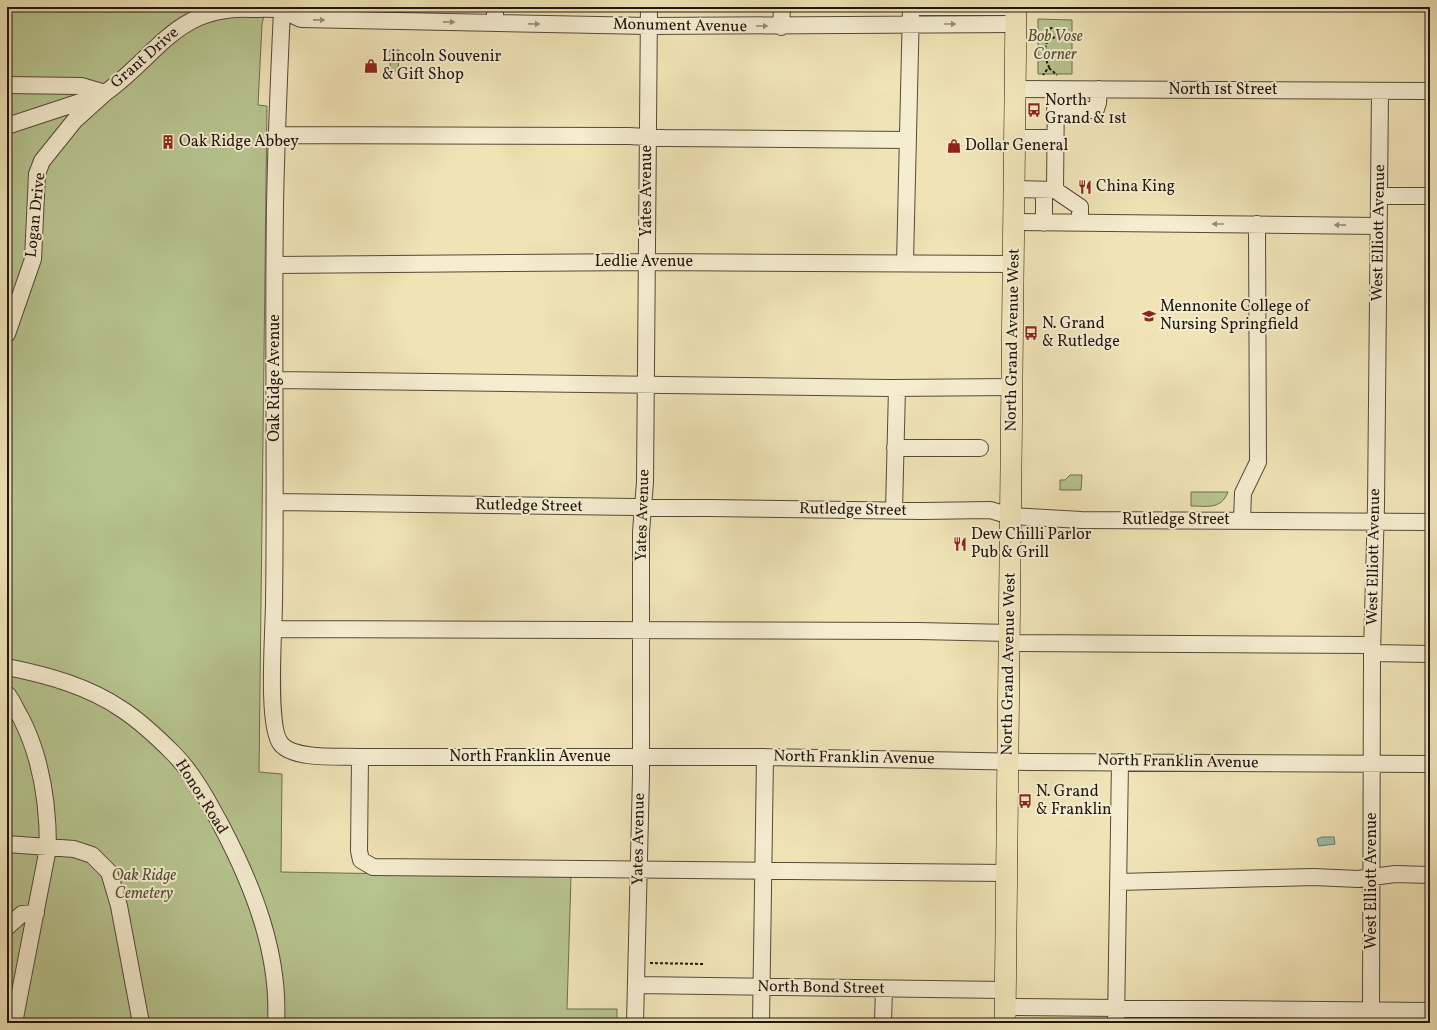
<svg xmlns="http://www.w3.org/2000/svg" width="1437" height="1030" font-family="Vollkorn,serif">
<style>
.green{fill:#b7c590;stroke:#6c6e50}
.water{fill:#9abfad;stroke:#697b6e}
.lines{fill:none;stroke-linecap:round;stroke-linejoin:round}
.minor-casing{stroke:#544a3a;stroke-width:18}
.major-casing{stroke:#201610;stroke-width:22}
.path{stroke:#201610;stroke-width:2;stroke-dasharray:3 2;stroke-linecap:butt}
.minor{stroke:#f5edd0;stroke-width:16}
.major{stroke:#f0e4b7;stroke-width:21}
.oneway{fill:#958c7a}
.labels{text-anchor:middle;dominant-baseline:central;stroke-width:4;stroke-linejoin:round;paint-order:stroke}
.street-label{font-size:16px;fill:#201610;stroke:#f5edd0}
.park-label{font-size:16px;font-style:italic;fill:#55533d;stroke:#f5edd0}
.poi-label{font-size:16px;fill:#201610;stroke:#f5edd0;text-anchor:start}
</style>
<rect width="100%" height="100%" fill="#f0e4b7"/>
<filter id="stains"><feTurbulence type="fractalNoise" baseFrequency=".005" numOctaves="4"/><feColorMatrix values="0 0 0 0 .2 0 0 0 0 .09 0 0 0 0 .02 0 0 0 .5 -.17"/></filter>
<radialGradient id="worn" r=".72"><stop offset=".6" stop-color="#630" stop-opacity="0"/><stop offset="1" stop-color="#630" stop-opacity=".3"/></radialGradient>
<path class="green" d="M7,7H266L262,24L258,105L267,106L259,772L282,774L281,872L571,877L567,1009H617V1023H7Z
M1038,19L1072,20V74H1038Z
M390,50H399L398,71H390Z
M1070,475H1082L1081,490H1060V480H1065Z
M1191,492H1228C1221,510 1207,506 1191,506Z"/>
<path class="water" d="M1322,837H1334L1335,844L1319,846L1317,839Z"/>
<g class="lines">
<defs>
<path id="minor" d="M919,7H1016
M282,10C279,76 276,142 275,207C273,339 276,471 274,602C274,629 266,727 281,744C294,760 341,756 360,757H765L1032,762L1430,764
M495,23V7
M781,27L782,7
M7,85L81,86L105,93C159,54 176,6 251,9C260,9 272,8 281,10C288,12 295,17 301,19L649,26L1016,24
M1015,89L1430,91
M1056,89L1055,190L1080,207V223
M1055,110H1092L1096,109L1098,103L1099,89
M7,126L95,97
M278,135L629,136L664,138L908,140
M1015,138H1055
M1014,189L1055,190
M1379,196H1430
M1014,222L1379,226
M1044,223V190
M905,263L911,7
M275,265L647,262L1013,264
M7,334L33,259L37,174L42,161L75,120L105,93
M276,380L891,388L1012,387
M895,448H980
M276,502L922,511L990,510L1011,516L1081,520L1430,522
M894,511L897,388
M1242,520L1243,493L1258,462L1257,224
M274,629L919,631L1010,633
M1010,643L1372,645
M1372,653L1430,654
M7,667C47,675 88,686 123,710C141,722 158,738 173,753C194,774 208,801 222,827C253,886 280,954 276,1023
M7,694C13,701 16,710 21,718C42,759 48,803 48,848L14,1023
M360,757L359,851L361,860L373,867L1007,873
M7,844L74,849L92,855L109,872L119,906L141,1023
M1118,882L1314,877L1358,879L1395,874L1430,875
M7,927L22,914L36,913
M636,985L1005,990
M1005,1007L1430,1011
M635,1023L641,775V532L645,482L649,7
M761,1023L765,757
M883,1023L884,989
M1116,1023L1120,762
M1371,1023L1372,653L1376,505L1380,91"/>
<path id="major" d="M1005,1023L1016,7"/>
</defs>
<use href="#minor" class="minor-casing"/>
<use href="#major" class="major-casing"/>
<path class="path" d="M1047 33a5 5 0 1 1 10 0a5 5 0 1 1-10 0Z
M1037,35H1045L1048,40C1043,50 1045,58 1049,67L1043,75
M1049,68L1057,75
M650,963L703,964"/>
<use href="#minor" class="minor"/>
<use href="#major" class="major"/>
</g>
<defs><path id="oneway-solid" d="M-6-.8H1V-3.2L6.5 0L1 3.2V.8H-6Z"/></defs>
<g class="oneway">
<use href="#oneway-solid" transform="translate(319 20) rotate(1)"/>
<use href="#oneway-solid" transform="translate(449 22) rotate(1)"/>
<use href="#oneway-solid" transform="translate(534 24) rotate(1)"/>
<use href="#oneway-solid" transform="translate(950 24)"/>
<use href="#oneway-solid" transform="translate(762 26)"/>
<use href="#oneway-solid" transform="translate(1218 224) rotate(-180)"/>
<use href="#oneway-solid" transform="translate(1340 225) rotate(-179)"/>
</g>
<defs>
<symbol id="shop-bare" viewBox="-9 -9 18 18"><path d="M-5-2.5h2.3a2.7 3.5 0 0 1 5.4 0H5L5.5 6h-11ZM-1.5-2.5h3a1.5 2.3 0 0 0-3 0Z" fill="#8f2418" stroke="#f5edd0" stroke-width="2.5" paint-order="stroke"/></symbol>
<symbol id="bus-bare" viewBox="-9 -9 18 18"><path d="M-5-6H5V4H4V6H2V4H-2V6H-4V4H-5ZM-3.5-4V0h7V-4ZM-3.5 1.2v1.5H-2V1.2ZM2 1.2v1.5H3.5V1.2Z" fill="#8f2418" stroke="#f5edd0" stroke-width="2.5" paint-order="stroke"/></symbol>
<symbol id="building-bare" viewBox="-9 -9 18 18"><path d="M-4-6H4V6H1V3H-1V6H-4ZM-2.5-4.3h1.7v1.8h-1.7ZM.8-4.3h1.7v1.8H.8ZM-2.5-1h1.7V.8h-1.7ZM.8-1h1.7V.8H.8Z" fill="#8f2418" stroke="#f5edd0" stroke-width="2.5" paint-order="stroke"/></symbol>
<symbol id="restaurant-bare" viewBox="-9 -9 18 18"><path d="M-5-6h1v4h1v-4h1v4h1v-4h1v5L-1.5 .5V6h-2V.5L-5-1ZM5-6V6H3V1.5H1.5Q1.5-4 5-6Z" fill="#8f2418" stroke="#f5edd0" stroke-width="2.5" paint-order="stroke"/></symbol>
<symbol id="university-bare" viewBox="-9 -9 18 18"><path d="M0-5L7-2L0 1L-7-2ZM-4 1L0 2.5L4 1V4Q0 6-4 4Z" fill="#8f2418" stroke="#f5edd0" stroke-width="2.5" paint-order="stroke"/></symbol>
</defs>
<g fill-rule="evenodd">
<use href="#shop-bare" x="361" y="56" width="20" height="20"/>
<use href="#bus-bare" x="1024" y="100" width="20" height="20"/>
<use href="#building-bare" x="158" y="132" width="20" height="20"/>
<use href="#shop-bare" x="944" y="136" width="20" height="20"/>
<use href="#restaurant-bare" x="1075" y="177" width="20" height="20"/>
<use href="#university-bare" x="1139" y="306" width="20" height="20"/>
<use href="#bus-bare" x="1021" y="323" width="20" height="20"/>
<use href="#restaurant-bare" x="950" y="534" width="20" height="20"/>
<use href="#bus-bare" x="1015" y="791" width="20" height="20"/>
</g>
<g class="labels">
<g class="street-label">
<text transform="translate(680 26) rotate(1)">Monument Avenue</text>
<text transform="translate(145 58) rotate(-41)">Grant Drive</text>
<text x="1223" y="90">North 1st Street</text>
<text transform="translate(647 191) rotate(-90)">Yates Avenue</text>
<text transform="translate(36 215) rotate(-84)">Logan Drive</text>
<text transform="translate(1379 233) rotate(-89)">West Elliott Avenue</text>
<text x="644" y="262">Ledlie Avenue</text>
<text transform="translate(1013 340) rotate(-89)">North Grand Avenue West</text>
<text transform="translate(275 378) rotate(-90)">Oak Ridge Avenue</text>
<text transform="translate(529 506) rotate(1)">Rutledge Street</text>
<text transform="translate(853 510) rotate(1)">Rutledge Street</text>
<text transform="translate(643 515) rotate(-88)">Yates Avenue</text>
<text x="1176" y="520">Rutledge Street</text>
<text transform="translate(1374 557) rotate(-89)">West Elliott Avenue</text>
<text transform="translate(1009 664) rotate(-89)">North Grand Avenue West</text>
<text x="530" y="757">North Franklin Avenue</text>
<text transform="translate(854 758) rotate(1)">North Franklin Avenue</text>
<text transform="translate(1178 762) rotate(1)">North Franklin Avenue</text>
<text transform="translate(201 797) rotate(58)">Honor Road</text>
<text transform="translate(639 839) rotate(-89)">Yates Avenue</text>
<text transform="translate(1372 881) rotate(-90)">West Elliott Avenue</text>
<text transform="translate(821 988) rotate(1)">North Bond Street</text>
</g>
<g class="park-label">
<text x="1055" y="37">Bob Vose<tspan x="1055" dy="18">Corner</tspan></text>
<text x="144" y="876">Oak Ridge<tspan x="144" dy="18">Cemetery</tspan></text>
</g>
<g class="poi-label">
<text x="382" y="57">Lincoln Souvenir<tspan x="382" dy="18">&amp; Gift Shop</tspan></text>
<text x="1045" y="101">North<tspan x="1045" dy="18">Grand &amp; 1st</tspan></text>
<text x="179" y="142">Oak Ridge Abbey</text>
<text x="965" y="146">Dollar General</text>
<text x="1096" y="187">China King</text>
<text x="1160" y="307">Mennonite College of<tspan x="1160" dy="18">Nursing Springfield</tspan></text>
<text x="1042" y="324">N. Grand<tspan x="1042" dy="18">&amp; Rutledge</tspan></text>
<text x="971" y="535">Dew Chilli Parlor<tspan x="971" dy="18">Pub &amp; Grill</tspan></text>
<text x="1036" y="792">N. Grand<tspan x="1036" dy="18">&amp; Franklin</tspan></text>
</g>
</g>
<rect width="1437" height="1030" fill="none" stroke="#f0e4b7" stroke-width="24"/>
<rect x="8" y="8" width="1421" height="1014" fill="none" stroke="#201610" stroke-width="2"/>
<rect x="12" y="12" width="1413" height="1006" fill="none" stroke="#201610"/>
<rect width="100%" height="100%" filter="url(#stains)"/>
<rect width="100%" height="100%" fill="url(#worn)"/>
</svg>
